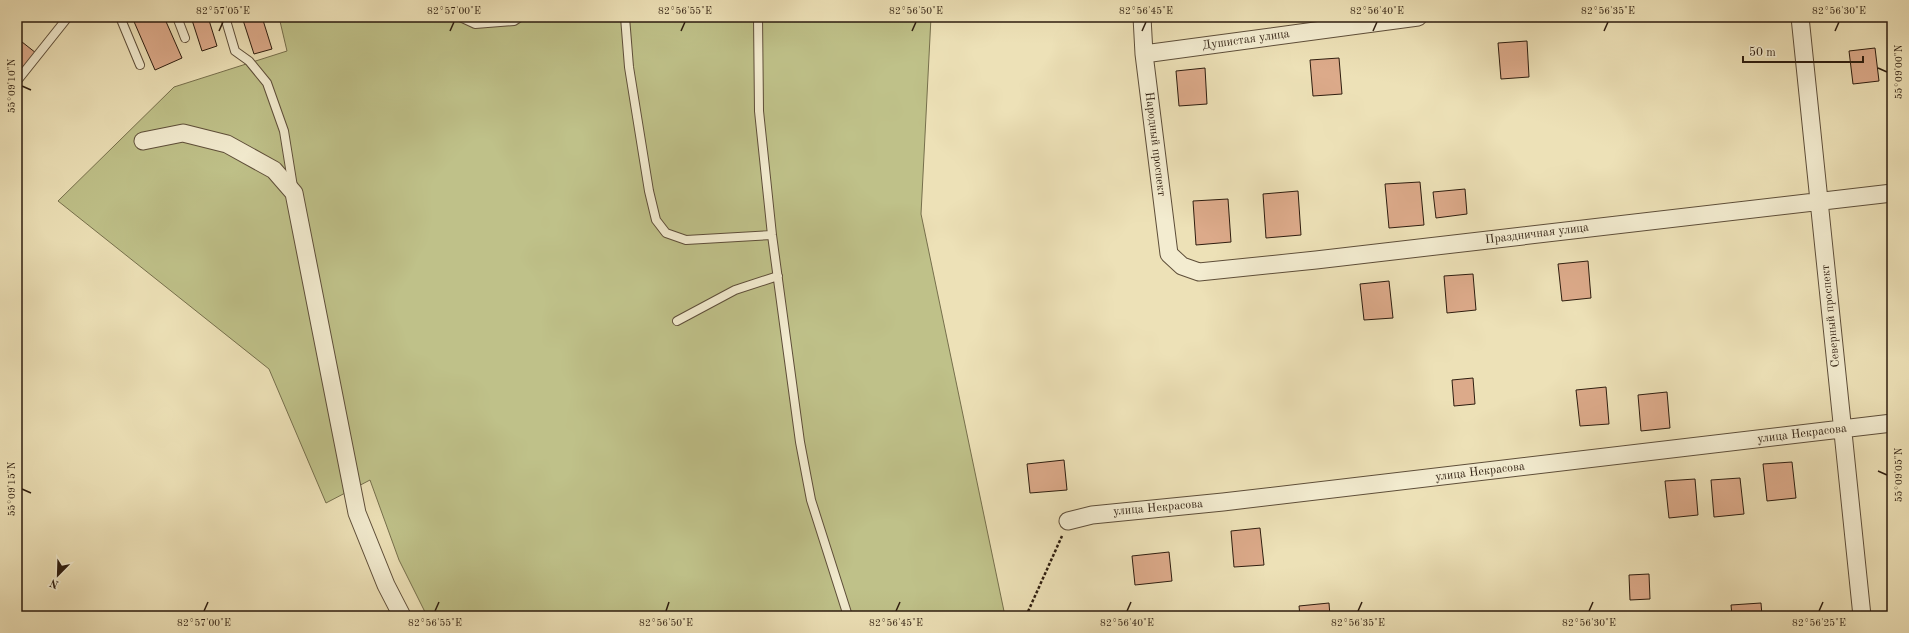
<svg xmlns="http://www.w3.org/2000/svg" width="1909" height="633" font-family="'Old Standard TT',serif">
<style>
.green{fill:#bfc189;stroke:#766f4c}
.building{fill:#dcaa8a;stroke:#2e1d0f}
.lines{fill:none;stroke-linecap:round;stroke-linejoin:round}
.lane-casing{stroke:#5e4e39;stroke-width:10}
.street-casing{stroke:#5e4e39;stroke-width:19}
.path{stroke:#2e1d0f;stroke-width:2.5;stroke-dasharray:3 2;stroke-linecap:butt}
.lane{stroke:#f3ecd0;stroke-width:8}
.street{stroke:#f3ecd0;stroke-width:17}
.ticks{fill:none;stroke:#2e1d0f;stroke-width:1.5}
.labels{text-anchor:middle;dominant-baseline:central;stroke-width:3;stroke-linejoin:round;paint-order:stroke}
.street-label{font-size:12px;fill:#2e1d0f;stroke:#f3ecd0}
.neatline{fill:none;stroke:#2e1d0f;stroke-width:1.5}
.ticks-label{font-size:10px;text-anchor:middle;fill:#2e1d0f}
</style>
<rect width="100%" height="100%" fill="#ede1b7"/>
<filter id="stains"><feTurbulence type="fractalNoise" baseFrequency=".005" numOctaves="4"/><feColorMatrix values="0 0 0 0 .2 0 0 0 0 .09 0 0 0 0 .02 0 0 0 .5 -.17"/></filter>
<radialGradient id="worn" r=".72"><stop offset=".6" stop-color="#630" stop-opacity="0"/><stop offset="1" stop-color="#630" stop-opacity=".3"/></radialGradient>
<path class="green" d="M279,17H931L921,214L1005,616H427L399,560L370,480L326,503L269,369L58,201L174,87L287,51Z"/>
<path class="building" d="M132,17H164L182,58L155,70Z
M191,17H208L217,46L202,51Z
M242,17H262L272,49L254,54Z
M17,38L36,53L17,77Z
M1527,41L1529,77L1501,79L1498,43Z
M1875,48L1879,81L1853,84L1849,51Z
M1339,58L1342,94L1313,96L1310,60Z
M1205,68L1207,104L1179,106L1176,71Z
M1420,182L1424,225L1389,228L1385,184Z
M1465,189L1467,214L1436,218L1433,192Z
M1298,191L1301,235L1266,238L1263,194Z
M1228,199L1231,242L1196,245L1193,201Z
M1588,261L1591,298L1562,301L1558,264Z
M1473,274L1476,310L1447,313L1444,276Z
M1389,281L1393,318L1364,320L1360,284Z
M1473,378L1475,404L1454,406L1452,380Z
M1606,387L1609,424L1580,426L1576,390Z
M1667,392L1670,428L1641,431L1638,395Z
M1064,460L1067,490L1030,493L1027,464Z
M1792,462L1796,498L1767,501L1763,464Z
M1740,478L1744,514L1714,517L1711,480Z
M1695,479L1698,515L1669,518L1665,481Z
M1260,528L1264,565L1234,567L1231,531Z
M1169,552L1172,581L1135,585L1132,556Z
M1649,574L1650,599L1630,600L1629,575Z
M1329,603L1330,616H1300L1299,606Z
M1761,603L1762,616H1732L1731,605Z
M1701,612V616H1671V615Z"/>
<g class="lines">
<defs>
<path id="lane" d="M120,17L140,65
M177,17L185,38
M225,17L235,51L249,61L267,83L284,131L293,187
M460,17L475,24L514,21L520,17
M625,17L629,67L649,191L656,220L666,233L686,240L772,235
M758,17L759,111L772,235L800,442L811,500L848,616
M17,81L68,17
M677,321L735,290L778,276"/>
<path id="street" d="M1142,17L1144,54L1169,254L1182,266L1199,272L1316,260L1892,193
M1800,17L1862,616
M1144,54L1418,17
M143,141L183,133L227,144L274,170L294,193L357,513L386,585L402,616
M1068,521L1092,515L1223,502L1892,423"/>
</defs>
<use href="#lane" class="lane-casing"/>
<use href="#street" class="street-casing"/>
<path class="path" d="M1026,616L1062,536"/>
<use href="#lane" class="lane"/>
<use href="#street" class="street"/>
</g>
<path class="ticks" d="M219,31L223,22M450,31L454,22M681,31L685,22M912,31L916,22M1142,31L1146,22M1373,31L1377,22M1604,31L1608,22M1835,31L1839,22M1878,68L1887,72M22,86L31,90M1878,471L1887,475M22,489L31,493M204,611L208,602M435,611L439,602M666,611L669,602M896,611L900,602M1127,611L1131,602M1358,611L1362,602M1589,611L1593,602M1819,611L1823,602"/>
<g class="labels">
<g class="street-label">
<text transform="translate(1246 40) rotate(-8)">Душистая улица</text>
<text transform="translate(1155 144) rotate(83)">Народный проспект</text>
<text transform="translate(1537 234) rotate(-7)">Праздничная улица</text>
<text transform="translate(1831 316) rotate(-96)">Северный проспект</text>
<text transform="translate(1802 434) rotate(-7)">улица Некрасова</text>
<text transform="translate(1480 472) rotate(-7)">улица Некрасова</text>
<text transform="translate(1158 508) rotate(-5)">улица Некрасова</text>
</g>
</g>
<rect width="1909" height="633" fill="none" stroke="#ede1b7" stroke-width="44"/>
<g transform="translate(58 575) rotate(203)" stroke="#f3ecd0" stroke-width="3" paint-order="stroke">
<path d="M0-3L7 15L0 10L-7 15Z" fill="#2e1d0f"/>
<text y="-6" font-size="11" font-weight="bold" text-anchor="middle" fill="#2e1d0f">N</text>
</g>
<path d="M1743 56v6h120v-6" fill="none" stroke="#2e1d0f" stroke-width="2"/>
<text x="1749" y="56" font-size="12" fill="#2e1d0f" stroke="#f3ecd0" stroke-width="3" paint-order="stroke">50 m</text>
<rect x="22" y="22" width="1865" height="589" class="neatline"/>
<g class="ticks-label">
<text x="223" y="14">82°57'05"E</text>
<text x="454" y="14">82°57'00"E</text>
<text x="685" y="14">82°56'55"E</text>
<text x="916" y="14">82°56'50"E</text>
<text x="1146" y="14">82°56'45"E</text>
<text x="1377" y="14">82°56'40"E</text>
<text x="1608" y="14">82°56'35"E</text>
<text x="1839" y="14">82°56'30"E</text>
<text transform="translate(1898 72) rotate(-90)" y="4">55°09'00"N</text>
<text transform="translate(11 86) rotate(-90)" y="4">55°09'10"N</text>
<text transform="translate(1898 475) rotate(-90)" y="4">55°09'05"N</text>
<text transform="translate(11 489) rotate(-90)" y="4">55°09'15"N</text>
<text x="204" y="626">82°57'00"E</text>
<text x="435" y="626">82°56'55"E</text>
<text x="666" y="626">82°56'50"E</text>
<text x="896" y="626">82°56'45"E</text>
<text x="1127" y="626">82°56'40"E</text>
<text x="1358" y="626">82°56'35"E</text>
<text x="1589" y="626">82°56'30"E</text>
<text x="1819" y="626">82°56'25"E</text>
</g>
<rect width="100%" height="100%" filter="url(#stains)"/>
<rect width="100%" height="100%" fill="url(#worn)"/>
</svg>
